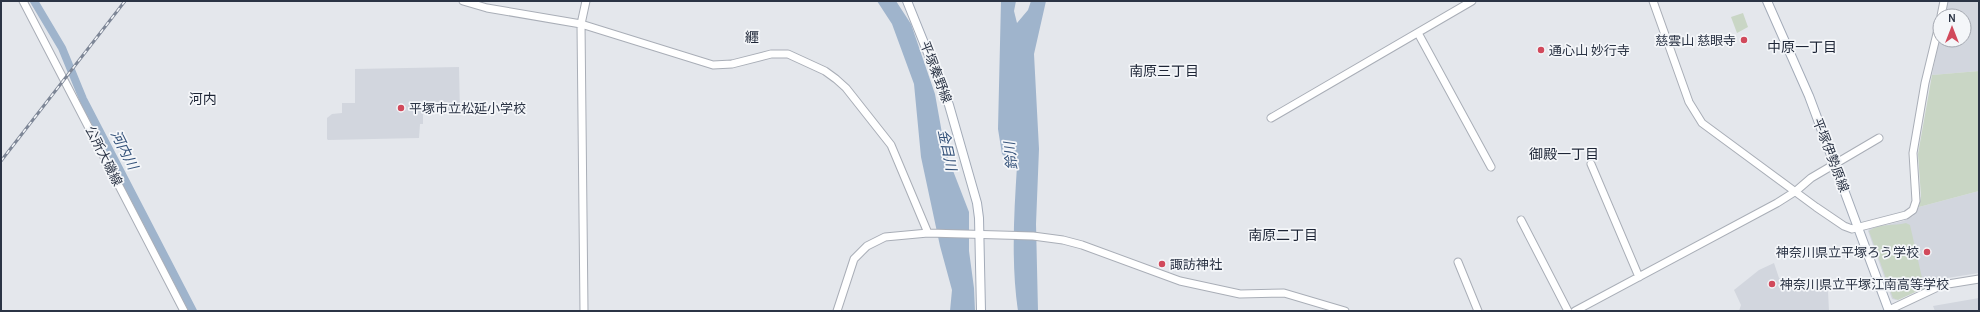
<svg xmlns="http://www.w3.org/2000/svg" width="1980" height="312" font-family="Karla,'Noto Sans JP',sans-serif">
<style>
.built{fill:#d2d6de}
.green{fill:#c9d6c5}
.water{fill:#9fb4cc}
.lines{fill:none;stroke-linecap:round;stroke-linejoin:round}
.river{stroke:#9fb4cc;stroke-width:8}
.secondary-casing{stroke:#a9aeb7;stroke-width:9}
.primary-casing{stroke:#a3abb8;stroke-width:10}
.secondary{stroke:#fff;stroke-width:7}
.primary{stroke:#fff;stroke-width:8}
.rail-casing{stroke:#7d8696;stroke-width:3}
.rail{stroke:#f4f6f9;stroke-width:1.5;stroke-dasharray:4.5;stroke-linecap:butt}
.poi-dot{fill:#d1495b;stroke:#f4f6f9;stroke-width:1.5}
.labels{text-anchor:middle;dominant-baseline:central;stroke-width:3.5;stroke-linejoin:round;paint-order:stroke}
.poi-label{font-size:13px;fill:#2b3445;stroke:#f4f6f9;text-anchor:start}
.street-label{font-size:13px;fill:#2b3445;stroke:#f4f6f9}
.neighbourhood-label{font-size:14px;fill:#1d2536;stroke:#f4f6f9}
.water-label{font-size:14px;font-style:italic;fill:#34527a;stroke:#f4f6f9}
</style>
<rect width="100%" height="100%" fill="#e4e7ec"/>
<path class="built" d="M1947,1H1979V71L1932,75L1940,36V40H1964V16H1944Z
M459,67L460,113H423V124H420L419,138L328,140L327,139V118L332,114L342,113V103H355V69Z
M1979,191V273L1947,278L1896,300L1892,299L1868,231L1869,229L1903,221L1913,216L1919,207Z
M1774,263L1779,278L1828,291L1829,311H1739L1741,305L1734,290L1759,270Z
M1979,298V311H1935L1933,306Z"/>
<path class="green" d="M1743,13L1748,27L1737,33L1731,17Z
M1979,71V191L1919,207L1921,196L1918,154L1932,75Z
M1906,223L1910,225L1923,282L1926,287L1898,300L1893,298L1869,231C1879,223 1894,226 1906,223Z"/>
<path class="water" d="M877,1H896L911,24L935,94L945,150L969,212V251L974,288L975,311H950L952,290L940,246L921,157L914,84L892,24Z
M1001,1H1016L1014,11L1017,23L1028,10L1031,1H1046L1034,54L1039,149L1036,224L1038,311H1018C1011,263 1014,214 1017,166L1002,154L998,129Z"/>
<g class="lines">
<path class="river" d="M34,1L62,48L83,99L193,311"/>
<defs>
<path id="secondary" d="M23,1L184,311
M463,1L487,8L581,24L713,65L732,64L771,54H788L825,71L836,79L846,88L891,145L928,233
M1653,1L1689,102L1702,123L1816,207L1844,226L1852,229L1906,215L1913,210L1916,201L1913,153L1925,83L1940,21
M1941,16L1944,1
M1418,33L1491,167
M1271,118L1472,1
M1591,164L1639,277
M1521,220L1568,311
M1458,262L1478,311
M1889,310L1942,285L1979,279
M584,311L581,24L586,1
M837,311L854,259L867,246L885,237L928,233L1033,236L1063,240L1082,245L1180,281L1240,294L1284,293L1345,311
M1575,311L1777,203L1796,191L1811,178L1879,138"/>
<path id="primary" d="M907,1L949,105L977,203L979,218L981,311
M1767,1L1809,96L1889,311"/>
</defs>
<use href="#secondary" class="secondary-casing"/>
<use href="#primary" class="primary-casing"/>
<use href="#secondary" class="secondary"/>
<use href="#primary" class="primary"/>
<defs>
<path id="rail" d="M1,161L125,1"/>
</defs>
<use href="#rail" class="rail-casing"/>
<use href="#rail" class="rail"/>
</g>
<g class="poi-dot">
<circle cx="1744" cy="40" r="4"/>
<circle cx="1541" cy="50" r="4"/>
<circle cx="401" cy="108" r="4"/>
<circle cx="1927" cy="252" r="4"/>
<circle cx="1162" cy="264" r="4"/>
<circle cx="1772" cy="284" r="4"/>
</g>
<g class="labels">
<g class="poi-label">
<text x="1736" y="40" text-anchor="end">慈雲山 慈眼寺</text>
<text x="1549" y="50">通心山 妙行寺</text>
<text x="409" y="108">平塚市立松延小学校</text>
<text x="1919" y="252" text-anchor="end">神奈川県立平塚ろう学校</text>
<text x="1170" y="264">諏訪神社</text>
<text x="1780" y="284">神奈川県立平塚江南高等学校</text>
</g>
<g class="street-label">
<text transform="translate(936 72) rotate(69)">平塚秦野線</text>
<text transform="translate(1831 155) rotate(69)">平塚伊勢原線</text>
<text transform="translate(104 156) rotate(63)">公所大磯線</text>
</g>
<g class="neighbourhood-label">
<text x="752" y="37">纒</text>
<text x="1802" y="47">中原一丁目</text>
<text x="1164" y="71">南原三丁目</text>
<text x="203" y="99">河内</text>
<text x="1564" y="154">御殿一丁目</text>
<text x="1283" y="235">南原二丁目</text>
</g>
<g class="water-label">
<text transform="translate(124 150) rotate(63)">河内川</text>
<text transform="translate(947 150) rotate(78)">金目川</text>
<text transform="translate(1011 156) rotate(-96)">鈴川</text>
</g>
</g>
<rect width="1980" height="312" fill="none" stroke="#2b3445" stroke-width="4"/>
<g transform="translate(1952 28)"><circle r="19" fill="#f4f6f9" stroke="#a4a8b1"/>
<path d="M0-3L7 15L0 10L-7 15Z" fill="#d1495b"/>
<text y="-6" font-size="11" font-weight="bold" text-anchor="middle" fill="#2b3445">N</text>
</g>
</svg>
